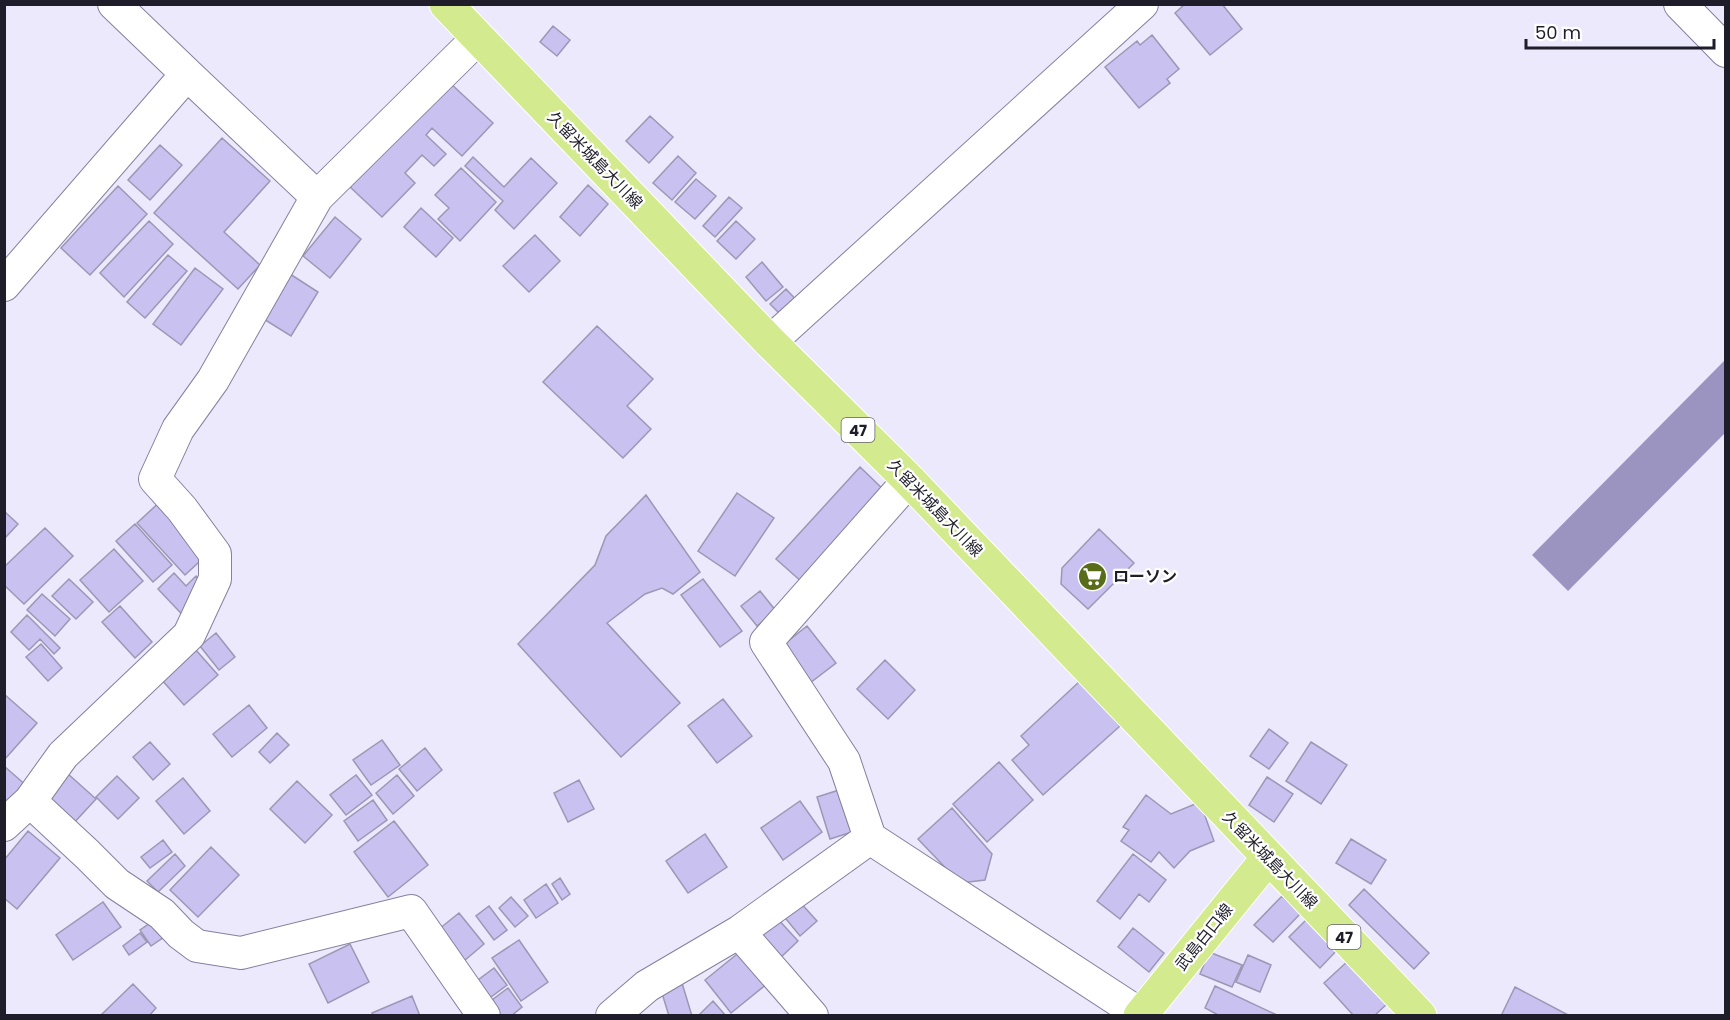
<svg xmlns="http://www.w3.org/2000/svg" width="1730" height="1020" font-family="Poppins,'Noto Sans JP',sans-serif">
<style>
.water{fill:#9b94c0}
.building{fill:#c9c2f0;stroke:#9b97b5;stroke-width:1.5}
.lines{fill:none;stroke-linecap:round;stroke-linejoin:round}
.minor-casing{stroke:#85809e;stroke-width:34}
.major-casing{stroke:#fff;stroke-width:35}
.minor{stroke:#fff;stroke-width:32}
.major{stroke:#d4ea8e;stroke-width:33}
.labels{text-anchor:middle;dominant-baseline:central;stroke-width:4.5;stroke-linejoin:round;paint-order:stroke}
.shield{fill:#fff;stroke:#626169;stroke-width:1.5}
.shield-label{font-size:15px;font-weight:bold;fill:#1f1d29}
.street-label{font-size:16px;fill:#1f1d29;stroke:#fff}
.poi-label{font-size:16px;font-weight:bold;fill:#1f1d29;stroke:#fff;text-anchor:start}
</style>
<rect width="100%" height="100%" fill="#ece9fd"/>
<path class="water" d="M1725,360V433L1568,591L1532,555Z"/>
<path class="building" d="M1185,4H1222L1242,29L1210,55L1175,13Z
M553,26L570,40L557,56L540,42Z
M1152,35L1179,69L1167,79L1170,83L1139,108L1105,67L1137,41L1140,45Z
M449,82L493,123L462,156L432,128L426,135L446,154L434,166L422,155L405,173L415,183L382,217L350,187Z
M650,116L673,137L649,163L626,141Z
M222,138L270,181L224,232L260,265L238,289L154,213Z
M160,145L182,165L150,200L128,180Z
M678,156L696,173L672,200L653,183Z
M473,157L504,187L531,158L557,183L514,229L495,210L503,201L465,166Z
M461,168L496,202L460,241L438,219L449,208L435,195Z
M696,179L716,196L695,219L675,202Z
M588,185L608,204L580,236L560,217Z
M118,186L147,214L90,275L61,248Z
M729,197L742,208L715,237L703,226Z
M421,208L453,238L436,257L404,227Z
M335,217L361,239L330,278L303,256Z
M149,221L173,244L124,297L100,273Z
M736,221L755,239L736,259L717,241Z
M535,235L560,261L529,292L503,266Z
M168,255L187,271L145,318L127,302Z
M762,262L783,287L766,301L746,277Z
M195,268L223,289L181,345L153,324Z
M290,274L318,292L291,336L262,318Z
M786,289L802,306L787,321L770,304Z
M597,326L653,379L627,406L651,429L623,458L543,382Z
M860,467L886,492L803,583L776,559Z
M737,493L774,518L735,576L698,551Z
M646,495L700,572L673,594L662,588L645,594L607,623L680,703L621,757L518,644L595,565L606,536Z
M164,498L211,551L185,575L137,523Z
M4,511L18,524L4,539Z
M135,524L172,565L153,582L116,541Z
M45,528L73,556L24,604L4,585V567Z
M1099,529L1134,563L1088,609L1061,584L1062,568Z
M114,549L143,581L109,612L80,580Z
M174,573L186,586L196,576L220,601L194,627L158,589Z
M69,579L93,602L76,619L52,596Z
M703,579L742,631L720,647L681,595Z
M760,591L776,611L757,626L741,606Z
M42,594L70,619L55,636L27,610Z
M120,606L152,642L135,658L102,622Z
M27,615L60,648L54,654L40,639L29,650L11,632Z
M807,626L836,663L810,683L782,646Z
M216,633L235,657L219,670L200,646Z
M41,644L62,668L48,681L26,657Z
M195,649L218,675L184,705L161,679Z
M885,660L915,690L888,719L857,689Z
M1080,681L1120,726L1043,795L1012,760L1029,745L1021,736Z
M4,694L37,723L4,760Z
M723,699L752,736L717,763L688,726Z
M249,705L267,728L232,757L213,734Z
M1269,729L1288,743L1269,769L1250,756Z
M277,733L289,745L270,763L259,752Z
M382,740L400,765L371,785L353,760Z
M150,742L170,764L153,780L133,757Z
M1311,742L1347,765L1321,804L1286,781Z
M425,748L442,770L417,791L399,769Z
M999,762L1033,800L987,842L953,804Z
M4,766L28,787L4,815Z
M67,773L96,799L72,825L44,799Z
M356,775L372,795L346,815L330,795Z
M397,775L414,796L393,814L376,793Z
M117,776L139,798L118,819L96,797Z
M1267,777L1293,794L1274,822L1249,805Z
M183,778L210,811L184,834L156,801Z
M579,780L594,809L568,822L554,793Z
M297,781L332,815L305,843L270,809Z
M839,790L852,832L830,839L817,797Z
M1146,795L1171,814L1200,802L1214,841L1190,851L1174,868L1159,852L1151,862L1121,841L1129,830L1123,827Z
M373,800L387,820L358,841L344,821Z
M800,801L822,832L783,860L761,828Z
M952,808L992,854L985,880L960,883L918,839Z
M394,821L428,865L388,897L354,852Z
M28,831L60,858L17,909L4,898V860Z
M705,834L727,867L688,893L666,861Z
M1351,839L1386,860L1371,884L1336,863Z
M163,840L172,852L150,868L141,857Z
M211,847L239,875L198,917L170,890Z
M175,854L185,866L158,892L147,881Z
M1133,854L1166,880L1149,902L1139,894L1120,919L1097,901Z
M560,878L570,894L562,900L552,884Z
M546,884L558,903L536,918L524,900Z
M1364,889L1429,953L1414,969L1349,905Z
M1282,896L1300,914L1273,942L1254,925Z
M511,897L528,916L515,927L499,908Z
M798,900L817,921L800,936L782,914Z
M103,902L121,927L73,960L56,935Z
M489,906L507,930L494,940L476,916Z
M459,913L484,944L464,961L439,929Z
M1310,916L1340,947L1320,968L1289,937Z
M776,917L798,941L778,960L755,937Z
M156,919L167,935L151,946L140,930Z
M1133,928L1164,953L1149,972L1118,947Z
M140,933L147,942L129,955L123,946Z
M519,940L548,982L521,1001L492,958Z
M350,944L369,982L328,1003L309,964Z
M747,946L773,979L731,1013L705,980Z
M1209,952L1242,965L1232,987L1200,974Z
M1248,955L1271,965L1260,992L1236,982Z
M1349,960L1388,1003L1374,1016H1354L1324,983Z
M494,968L507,985L487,1000L474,983Z
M682,983L692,1016H669L661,990Z
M133,984L156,1008L149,1016H100Z
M1215,986L1279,1016H1220L1205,1008Z
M1515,987L1570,1016H1501Z
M508,988L522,1007L511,1016H497L488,1003Z
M412,996L420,1016H373L372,1013Z
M713,1001L726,1016H698Z"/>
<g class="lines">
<defs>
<path id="minor" d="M114,4L187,74
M1680,4L1726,51
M4,285L187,74L317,197
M770,342L1142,4
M909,480L766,642L844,761L870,838L1141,1015
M30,801L87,854L117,884L162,914L181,934L197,946L241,953L411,911L484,1016
M4,825L30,801L63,755L189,635L215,579V554L182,509L155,479L178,429L213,380L317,197L478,38
M739,932L812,1016
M612,1016L647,986L739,932L870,838"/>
<path id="major" d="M446,4L770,342L909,480L1420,1016
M1140,1016L1268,858"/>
</defs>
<use href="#minor" class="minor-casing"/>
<use href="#major" class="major-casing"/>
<use href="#minor" class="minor"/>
<use href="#major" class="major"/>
</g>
<defs>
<symbol id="supermarket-disc" viewBox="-11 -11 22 22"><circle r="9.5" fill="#586c19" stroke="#fff"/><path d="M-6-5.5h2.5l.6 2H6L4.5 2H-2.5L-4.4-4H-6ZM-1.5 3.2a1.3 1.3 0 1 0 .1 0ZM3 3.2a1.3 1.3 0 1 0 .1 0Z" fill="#fff"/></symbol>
</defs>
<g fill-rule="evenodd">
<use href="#supermarket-disc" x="1076" y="560" width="33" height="33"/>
</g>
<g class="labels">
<g class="shield">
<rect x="841.5" y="418" width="33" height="24" rx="4.5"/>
<rect x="1327.5" y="925" width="33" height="24" rx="4.5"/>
</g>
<g class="shield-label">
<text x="858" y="430">47</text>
<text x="1344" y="937">47</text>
</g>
<g class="street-label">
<text transform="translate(595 160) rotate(46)">久留米城島大川線</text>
<text transform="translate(935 508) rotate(46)">久留米城島大川線</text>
<text transform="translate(1270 860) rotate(46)">久留米城島大川線</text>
<text transform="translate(1204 937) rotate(-51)">武島白口線</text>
</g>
<g class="poi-label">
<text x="1113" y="576">ローソン</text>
</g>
</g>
<rect width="1730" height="1020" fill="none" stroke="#1f1d29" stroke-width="12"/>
<path d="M1526 39v9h188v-9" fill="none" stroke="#1f1d29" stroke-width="3"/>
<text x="1535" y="39" font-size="18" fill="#1f1d29" stroke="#ffffff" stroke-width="4.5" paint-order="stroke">50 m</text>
</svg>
